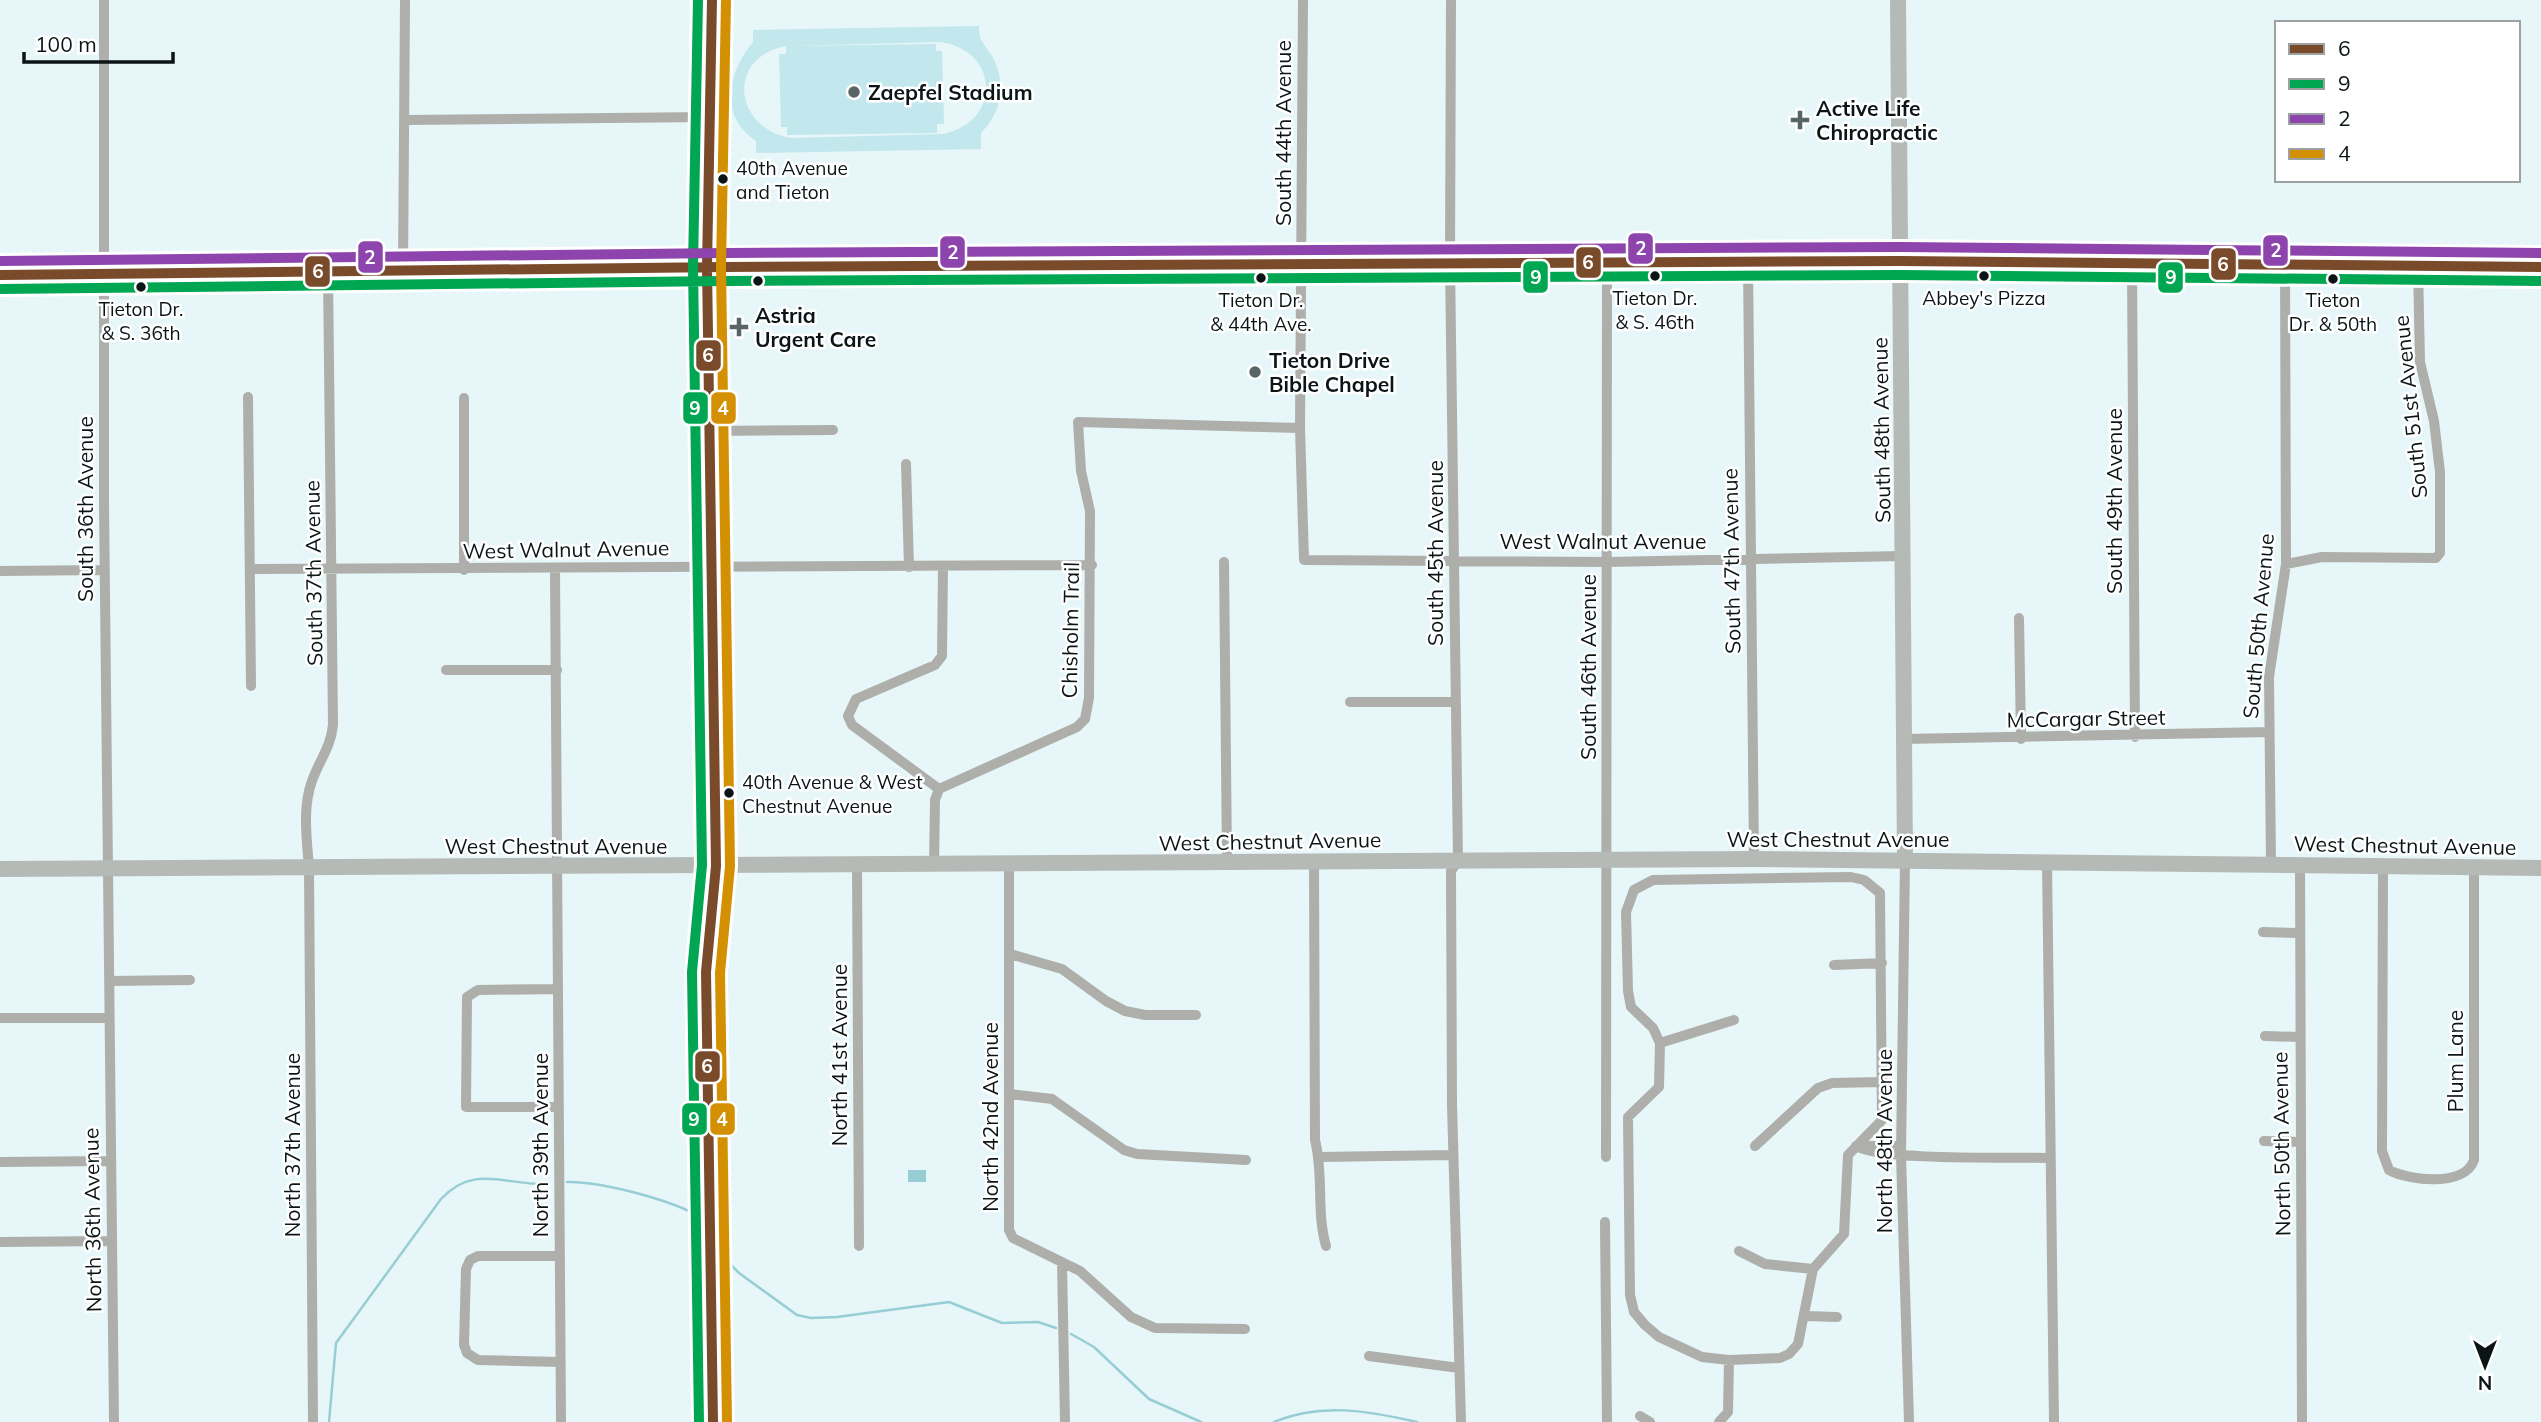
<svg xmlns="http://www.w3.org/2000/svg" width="2541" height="1422" font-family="Mulish,sans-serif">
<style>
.green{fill:#c2e7ed;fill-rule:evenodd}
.water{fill:#97cdd4}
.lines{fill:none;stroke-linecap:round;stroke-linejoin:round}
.stream{stroke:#97cdd4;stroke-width:2.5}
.street{stroke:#aeafab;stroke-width:10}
.secondary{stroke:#b5bab6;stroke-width:16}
.primary{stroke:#aeb2ad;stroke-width:18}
.bus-1-casing{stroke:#fff;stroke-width:16}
.bus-2-casing{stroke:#fff;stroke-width:16}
.bus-3-casing{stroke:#fff;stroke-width:16}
.bus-4-casing{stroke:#fff;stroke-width:16}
.bus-1{stroke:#7a4b2a;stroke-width:10}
.bus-2{stroke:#00a651;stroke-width:10}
.bus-3{stroke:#8e44ad;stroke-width:10}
.bus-4{stroke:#d49003;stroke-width:10}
.poi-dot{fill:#586465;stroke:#fff;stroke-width:2.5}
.bus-dot{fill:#0b1516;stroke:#fff;stroke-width:2.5}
.labels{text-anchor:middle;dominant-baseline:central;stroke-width:5;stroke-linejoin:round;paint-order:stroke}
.bus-label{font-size:19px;fill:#0b1516;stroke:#fff}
.poi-label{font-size:21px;font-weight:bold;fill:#0b1516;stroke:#fff;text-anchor:start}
.street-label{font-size:21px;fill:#0b1516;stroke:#fff}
.line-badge{stroke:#fff;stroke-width:2.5}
.badge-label{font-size:19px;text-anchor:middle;font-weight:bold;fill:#fff}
</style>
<rect width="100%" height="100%" fill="#e7f6f8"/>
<path class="green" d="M979,26C979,42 984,43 992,56C1007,83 1002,111 981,133V149L756,153V141C718,116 728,72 753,42V30ZM940,42C1000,50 1002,122 943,134L791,138C733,128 726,57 786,46V54H779L781,127H787V135L937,133V124H944L942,51H936V44L786,46Z"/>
<path class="water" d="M908,1170H926V1182H908Z"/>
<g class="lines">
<path class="stream" d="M567,1182C600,1181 666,1199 695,1214
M722,1256L739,1273L797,1315L811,1318L837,1317L949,1302L1002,1323L1038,1322L1056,1328
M1071,1334L1094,1347L1149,1399L1201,1422
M329,1422L336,1343L441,1199C475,1163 505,1186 549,1184
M1274,1422C1320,1402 1369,1411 1417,1422"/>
<path class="street" d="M104,0V503L114,1422
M1303,0L1300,428L1304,560L1608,562L1903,556
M1451,0L1450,263L1458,861L1451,871L1452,1105L1461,1422
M406,120L710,117
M1748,263L1754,859
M2132,265L2135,737
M403,272L405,0
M248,397L251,686
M464,398V570
M711,431L833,430
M906,464L909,567
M1224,562L1227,862
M2286,564L2322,557L2436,558L2440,553V472L2434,421L2420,362L2418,267
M251,569L1092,565
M555,569L561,1422
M0,571L105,570
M2019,618L2021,739
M446,670H557
M1350,702H1455
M1904,739L2269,732
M939,789L1077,727L1085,719L1089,698L1090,511L1081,471L1078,422L1300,428
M939,789L852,725L848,716L856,699L935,665L942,656L943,567
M1905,860L1901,1155L1909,1422
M2047,861L2054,1422
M1314,862L1315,1140C1324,1175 1316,1211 1326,1246
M857,864L859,1246
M2271,864L2269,677L2286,564L2285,265
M1009,865V1230L1013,1238L1080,1271L1131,1317L1155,1328L1245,1329
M2300,865L2302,1422
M934,866L935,800L939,789
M2383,866L2382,1151L2389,1170C2410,1181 2465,1187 2474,1160V867
M1851,877L1864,880L1880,893L1882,1120L1848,1155L1844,1234L1813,1269L1798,1344L1789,1354L1780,1358L1729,1360L1702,1357L1659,1337L1645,1325L1634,1312L1630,1295L1628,1117L1659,1087L1660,1043L1653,1028L1631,1007L1628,991L1626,912L1634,890L1653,880Z
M2263,932L2299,933
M1010,954L1062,969L1106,1001L1125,1011L1145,1015H1196
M1834,965L1882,963
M109,981L190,980
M558,989L478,990L467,997L466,1107H559
M0,1018H109
M2265,1036L2299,1037
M1660,1043L1734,1020
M1010,1094L1052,1099L1124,1150L1137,1154L1246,1160
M2264,1141L2301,1142
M1755,1146L1818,1088L1832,1083L1882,1082
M1901,1146H1856C1884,1161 2011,1157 2050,1158
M1319,1157L1453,1155
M1606,1157L1607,263
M0,1162L110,1161
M1605,1222L1607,1422
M0,1242L111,1241
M1739,1251L1765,1264L1813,1269
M559,1256H478L470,1260L466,1269L464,1345L467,1353L478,1360L560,1362
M1062,1262L1065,1422
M1806,1316L1837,1317
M1369,1356L1459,1368
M1640,1416L1650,1422
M313,1422L309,868C307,840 302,808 312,781C319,761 331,747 333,725L328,273
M1719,1422L1728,1412L1729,1360"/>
<path class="secondary" d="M1898,0L1905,860
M0,275L725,267L1900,261L2541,267
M0,869L1754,859L2541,868"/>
<path class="primary" d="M712,0L707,267L716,866L706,972L713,1422"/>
<defs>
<path id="bus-1" d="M712,0L707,267L716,866L706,972L713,1422
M0,275L725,267L1900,261L2541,267"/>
<path id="bus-2" d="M698,0L693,267L702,865L692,972L699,1422
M0,289L725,281L1900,275L2541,281"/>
<path id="bus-3" d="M0,261L725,253L1900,247L2541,253"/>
<path id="bus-4" d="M726,0L721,267L730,866L720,973L727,1422"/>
</defs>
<use href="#bus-1" class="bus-1-casing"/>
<use href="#bus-2" class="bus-2-casing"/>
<use href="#bus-3" class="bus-3-casing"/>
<use href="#bus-4" class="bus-4-casing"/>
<use href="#bus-1" class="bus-1"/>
<use href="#bus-2" class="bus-2"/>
<use href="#bus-3" class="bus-3"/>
<use href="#bus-4" class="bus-4"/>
</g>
<g class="poi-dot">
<circle cx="854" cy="92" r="7"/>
<path d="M1796.5 109.5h7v7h7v7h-7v7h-7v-7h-7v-7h7z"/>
<path d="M735.5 316.5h7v7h7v7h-7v7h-7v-7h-7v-7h7z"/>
<circle cx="1255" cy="372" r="7"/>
</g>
<g class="bus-dot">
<circle cx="723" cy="179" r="6"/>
<circle cx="1655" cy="276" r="6"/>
<circle cx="1984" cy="276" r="6"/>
<circle cx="1261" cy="278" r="6"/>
<circle cx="2333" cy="279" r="6"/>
<circle cx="758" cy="281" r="6"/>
<circle cx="141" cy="287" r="6"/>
<circle cx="729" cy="793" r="6"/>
</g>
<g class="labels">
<g class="bus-label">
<text x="736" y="168" text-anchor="start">40th Avenue<tspan x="736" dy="24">and Tieton</tspan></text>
<text x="1655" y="298">Tieton Dr.<tspan x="1655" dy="24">&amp; S. 46th</tspan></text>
<text x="1984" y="298">Abbey's Pizza</text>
<text x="1261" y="300">Tieton Dr.<tspan x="1261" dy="24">&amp; 44th Ave.</tspan></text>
<text x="2333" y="300">Tieton<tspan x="2333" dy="24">Dr. &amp; 50th</tspan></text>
<text x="141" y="309">Tieton Dr.<tspan x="141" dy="24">&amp; S. 36th</tspan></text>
<text x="742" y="782" text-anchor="start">40th Avenue &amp; West<tspan x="742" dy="24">Chestnut Avenue</tspan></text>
</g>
<g class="poi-label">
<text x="868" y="92">Zaepfel Stadium</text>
<text x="1816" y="108">Active Life<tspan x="1816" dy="24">Chiropractic</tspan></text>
<text x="755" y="315">Astria<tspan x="755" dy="24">Urgent Care</tspan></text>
<text x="1269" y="360">Tieton Drive<tspan x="1269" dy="24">Bible Chapel</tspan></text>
</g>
<g class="street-label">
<text transform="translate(1283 133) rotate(-90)">South 44th Avenue</text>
<text transform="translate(2410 407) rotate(-96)">South 51st Avenue</text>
<text transform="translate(1881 430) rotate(-91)">South 48th Avenue</text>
<text transform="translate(2114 501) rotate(-90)">South 49th Avenue</text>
<text transform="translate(85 509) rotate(-90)">South 36th Avenue</text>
<text x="1603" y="541">West Walnut Avenue</text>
<text transform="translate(566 549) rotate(-1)">West Walnut Avenue</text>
<text transform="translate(1435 553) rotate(-90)">South 45th Avenue</text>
<text transform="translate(1731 561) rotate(-91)">South 47th Avenue</text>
<text transform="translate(313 573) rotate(-91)">South 37th Avenue</text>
<text transform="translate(2258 626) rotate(-85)">South 50th Avenue</text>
<text transform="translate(1070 630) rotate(-89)">Chisholm Trail</text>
<text transform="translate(1588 667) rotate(-90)">South 46th Avenue</text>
<text transform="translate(2086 718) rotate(-1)">McCargar Street</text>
<text x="1838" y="839">West Chestnut Avenue</text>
<text transform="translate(1270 841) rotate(-1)">West Chestnut Avenue</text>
<text transform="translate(2405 845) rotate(1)">West Chestnut Avenue</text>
<text x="556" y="846">West Chestnut Avenue</text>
<text transform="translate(839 1055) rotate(-90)">North 41st Avenue</text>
<text transform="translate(2455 1061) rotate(-90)">Plum Lane</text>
<text transform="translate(990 1117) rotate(-90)">North 42nd Avenue</text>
<text transform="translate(1884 1141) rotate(-90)">North 48th Avenue</text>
<text transform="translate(2281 1144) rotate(-91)">North 50th Avenue</text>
<text transform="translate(292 1145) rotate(-90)">North 37th Avenue</text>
<text transform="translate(540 1145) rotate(-90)">North 39th Avenue</text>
<text transform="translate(92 1220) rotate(-91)">North 36th Avenue</text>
</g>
</g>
<g class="line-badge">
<rect x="1627" y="232" width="27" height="33" rx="7" fill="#8e44ad"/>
<rect x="2262" y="234" width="27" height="33" rx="7" fill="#8e44ad"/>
<rect x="939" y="235" width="27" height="34" rx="7" fill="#8e44ad"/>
<rect x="357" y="240" width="27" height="34" rx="7" fill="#8e44ad"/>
<rect x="1575" y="246" width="27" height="33" rx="7" fill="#7a4b2a"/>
<rect x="2210" y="247" width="27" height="34" rx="7" fill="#7a4b2a"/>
<rect x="304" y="255" width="27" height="33" rx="7" fill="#7a4b2a"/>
<rect x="1522" y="260" width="27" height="34" rx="7" fill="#00a651"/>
<rect x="2157" y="261" width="27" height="33" rx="7" fill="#00a651"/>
<rect x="695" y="339" width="27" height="33" rx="7" fill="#7a4b2a"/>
<rect x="682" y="391" width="27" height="34" rx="7" fill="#00a651"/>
<rect x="710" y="391" width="27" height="34" rx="7" fill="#d49003"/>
<rect x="694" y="1050" width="27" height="33" rx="7" fill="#7a4b2a"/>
<rect x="681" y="1102" width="27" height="34" rx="7" fill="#00a651"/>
<rect x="709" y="1102" width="27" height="34" rx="7" fill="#d49003"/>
</g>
<g class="badge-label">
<text x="1641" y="255">2</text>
<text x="2276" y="257">2</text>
<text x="953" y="259">2</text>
<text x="370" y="264">2</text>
<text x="1588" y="269">6</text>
<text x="2223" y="271">6</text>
<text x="318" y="278">6</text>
<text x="1536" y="284">9</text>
<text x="2171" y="284">9</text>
<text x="708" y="362">6</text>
<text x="695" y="415">9</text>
<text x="723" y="415">4</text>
<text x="707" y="1073">6</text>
<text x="694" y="1126">9</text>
<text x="722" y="1126">4</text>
</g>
<rect x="2275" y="21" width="245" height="161" fill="#ffffff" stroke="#9da1a2" stroke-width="2"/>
<rect x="2289" y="44" width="35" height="10" fill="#7a4b2a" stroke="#9da1a2" stroke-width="2"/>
<text x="2338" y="56" font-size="21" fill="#0b1516">6</text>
<rect x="2289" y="79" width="35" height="10" fill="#00a651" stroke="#9da1a2" stroke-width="2"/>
<text x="2338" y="91" font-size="21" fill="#0b1516">9</text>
<rect x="2289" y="114" width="35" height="10" fill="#8e44ad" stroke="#9da1a2" stroke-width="2"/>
<text x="2338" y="126" font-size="21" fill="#0b1516">2</text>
<rect x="2289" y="149" width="35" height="10" fill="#d49003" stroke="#9da1a2" stroke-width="2"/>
<text x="2338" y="161" font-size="21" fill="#0b1516">4</text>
<g transform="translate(2485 1366) rotate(180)" stroke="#ffffff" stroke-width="5" paint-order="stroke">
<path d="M0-5L12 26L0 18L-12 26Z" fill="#0b1516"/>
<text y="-10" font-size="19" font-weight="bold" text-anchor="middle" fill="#0b1516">N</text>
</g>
<path d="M24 52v10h149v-10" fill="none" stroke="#0b1516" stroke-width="3.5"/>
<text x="35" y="52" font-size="21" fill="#0b1516" stroke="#ffffff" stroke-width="5" paint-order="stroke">100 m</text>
</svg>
